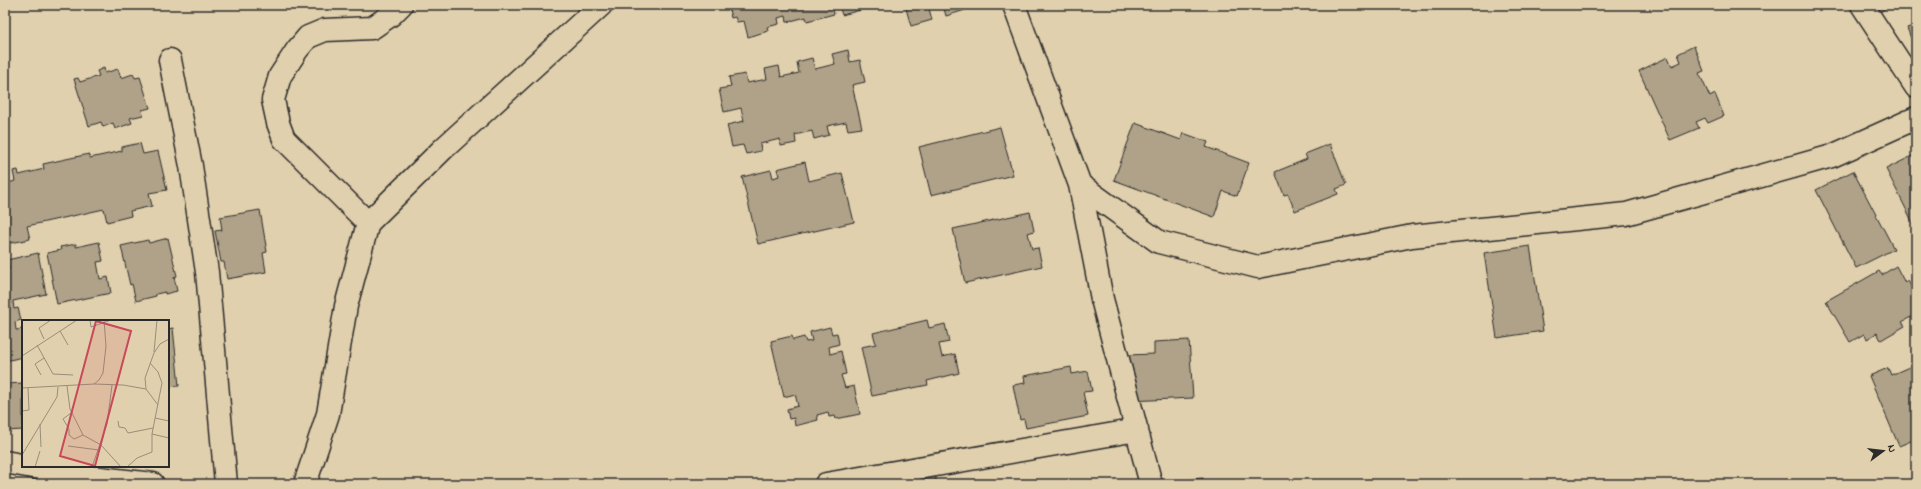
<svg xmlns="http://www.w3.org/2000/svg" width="1921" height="489" font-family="'Indie Flower',sans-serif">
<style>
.building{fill:#afa289;stroke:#2b2b2b}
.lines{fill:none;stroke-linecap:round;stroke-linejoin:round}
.minor-casing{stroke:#2b2b2b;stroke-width:25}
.minor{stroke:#e1d0ad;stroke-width:22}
.inset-road{fill:none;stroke:#988e79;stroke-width:1}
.view{fill:#c94859;fill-opacity:0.15;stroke:#c94859;stroke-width:2}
.inset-edge{fill:none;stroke:#2b2b2b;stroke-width:2}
</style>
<rect width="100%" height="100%" fill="#e1d0ad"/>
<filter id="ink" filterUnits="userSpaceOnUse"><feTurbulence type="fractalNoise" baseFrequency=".025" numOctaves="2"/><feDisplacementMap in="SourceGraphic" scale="8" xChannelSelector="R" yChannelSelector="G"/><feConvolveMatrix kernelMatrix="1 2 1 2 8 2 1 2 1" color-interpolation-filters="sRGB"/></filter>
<g filter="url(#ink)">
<path class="building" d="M728,5H832L834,14L807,21L806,17L787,22L786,16L778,18L779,24L767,27L768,31L748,37L744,21L737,22L735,17L731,18Z
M839,5H879L842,15Z
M905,5H928L932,20L911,26Z
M943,5H963L965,10L946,16Z
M1874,5H1892L1878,13Z
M1916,25V51L1907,28Z
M1694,46L1704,71L1699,73L1710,97L1715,94L1724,116L1708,123L1705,118L1696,122L1699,128L1670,140L1639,71L1668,57L1672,66L1681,62L1678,54Z
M848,50L850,62L860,60L865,82L852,85L862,128L848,130L846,122L827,126L829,135L814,139L812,131L795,135L796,143L781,146L780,139L760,144L761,151L746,154L743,145L732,147L727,125L744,121L741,108L724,112L719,89L731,87L729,77L745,74L747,83L767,79L765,69L779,66L781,77L799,73L797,62L812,58L815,69L835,64L832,54Z
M104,68L105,73L118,69L121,78L133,74L135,78L140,77L150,108L142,110L143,115L130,118L132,123L115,129L113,123L103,127L101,122L89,126L74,79L78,78L80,82L99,76L97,71Z
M1135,123L1181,140L1183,133L1208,142L1206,147L1249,163L1237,196L1223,191L1214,217L1114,180Z
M1000,127L1013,175L931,195L919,147Z
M140,143L143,154L158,151L167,190L149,193L152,206L130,211L131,216L107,222L104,209L27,226L30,239L11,243L9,232H5V184L15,181L13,171L18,170L19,175L44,169L43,164L89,154L90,158L122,151V147Z
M1330,144L1346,185L1336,189L1338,194L1295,211L1288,194L1284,195L1275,172L1307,159L1305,154Z
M1916,154V229L1886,169Z
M805,162L809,181L842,173L854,222L758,244L742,177L771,170L773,178L779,176L777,169Z
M1853,171L1894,249L1856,268L1816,190Z
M260,210L267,252L263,253L266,272L227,279L224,262H221L215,231L222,230L220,217Z
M1030,212L1034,231L1028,233L1032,249L1038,248L1042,266L965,283L953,229Z
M168,238L177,276L174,277L177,291L165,294V292L156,294V296L136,301L132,284L130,285L121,246L148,240L149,243Z
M99,242L103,261L97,262L100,279L108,277L111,293L57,304L47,253L61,250L60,247L76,244V247Z
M1530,246L1543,331L1497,338L1484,253Z
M38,253L46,294L13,301L14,309L18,308L21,320L15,322L16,330L23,329V357L5,361V270L9,269L7,260Z
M1896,266L1905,283L1908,281L1916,294V314L1902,322L1905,326L1881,340L1877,333L1867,339L1864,334L1850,342L1826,301L1879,271L1882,275Z
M927,320L929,328L945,324L949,342L939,344L942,357L955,354L959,373L927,381L928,385L872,396L861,347L876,344L873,333Z
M830,327L832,334L837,333L839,344L829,347L830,354L841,351L846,374L841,375L845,388L854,386L860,414L836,419L835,416L829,417L828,412L817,415L818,420L795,426L794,418L789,419L787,409L798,406L795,394L784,397L771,341L792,336L793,340L804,337L806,342L812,341L810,332Z
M173,328L179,386L168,387V329Z
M1189,340L1193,398L1130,401L1127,355L1154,354V342Z
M1916,356V384L1913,385L1916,392V439L1899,446L1869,376L1888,368L1891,375L1916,364L1913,357Z
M1071,367L1072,374L1088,371L1092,391L1083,392L1088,416L1026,428L1024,419L1020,420L1013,385L1025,383L1024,376Z
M23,383V430L5,431V384Z
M936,477V484H919L918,478Z
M1203,478L1204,484H1164V482Z"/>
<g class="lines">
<defs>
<path id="minor" d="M1014,5L1080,185L1159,242L1258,267L1412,236L1626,214L1832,156L1916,118
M1862,5L1916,87
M170,60L191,166L207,272L226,484
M1080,185L1102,299L1151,484
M368,223L284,139L278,123L273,100L280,76L297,50L308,37L325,30L372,28L391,15L401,5
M5,462L82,476L153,484
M305,484L328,414L346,306L368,223L443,149L601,5
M826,484L1137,430"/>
</defs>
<use href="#minor" class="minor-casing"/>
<use href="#minor" class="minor"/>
</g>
</g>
<g transform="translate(22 320)">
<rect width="147" height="147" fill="#e1d0ad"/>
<path class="inset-road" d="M68,0L69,7L89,0M38,11L46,25M22,19L17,8L29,0M15,25L31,54L51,55M132,32L135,0M0,36L55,0M19,55L13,44L22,38M72,64L101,65L124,69L123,58L132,33L138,24L147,19M45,66L48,89L61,115L79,125L99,147M0,68L72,64L77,60L81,53L84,26L82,0M124,69L136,85M0,91L7,90L6,68M49,93L41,99L47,109V115L52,119L61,115M133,98L147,101M96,101L97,107L103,108L106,113L131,108M18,104L19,127M130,114L147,118M46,126L77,130M0,135L35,77L36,67M13,147L18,131M70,147L85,104L90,65M105,147L115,138L130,132V114L140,63L136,52L128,43"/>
<path class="view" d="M74,1L109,11L73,146L38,136Z"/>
<rect width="147" height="147" class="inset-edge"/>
</g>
<rect width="1921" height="489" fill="none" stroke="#e1d0ad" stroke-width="20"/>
<rect x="10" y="10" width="1901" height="469" fill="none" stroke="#2b2b2b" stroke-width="1.5" filter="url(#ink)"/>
<g transform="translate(1883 451) rotate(75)" stroke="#e1d0ad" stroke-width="3" paint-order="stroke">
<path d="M0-3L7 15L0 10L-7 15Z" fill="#2b2b2b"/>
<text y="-6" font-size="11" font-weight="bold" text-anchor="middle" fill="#2b2b2b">N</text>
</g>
</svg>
